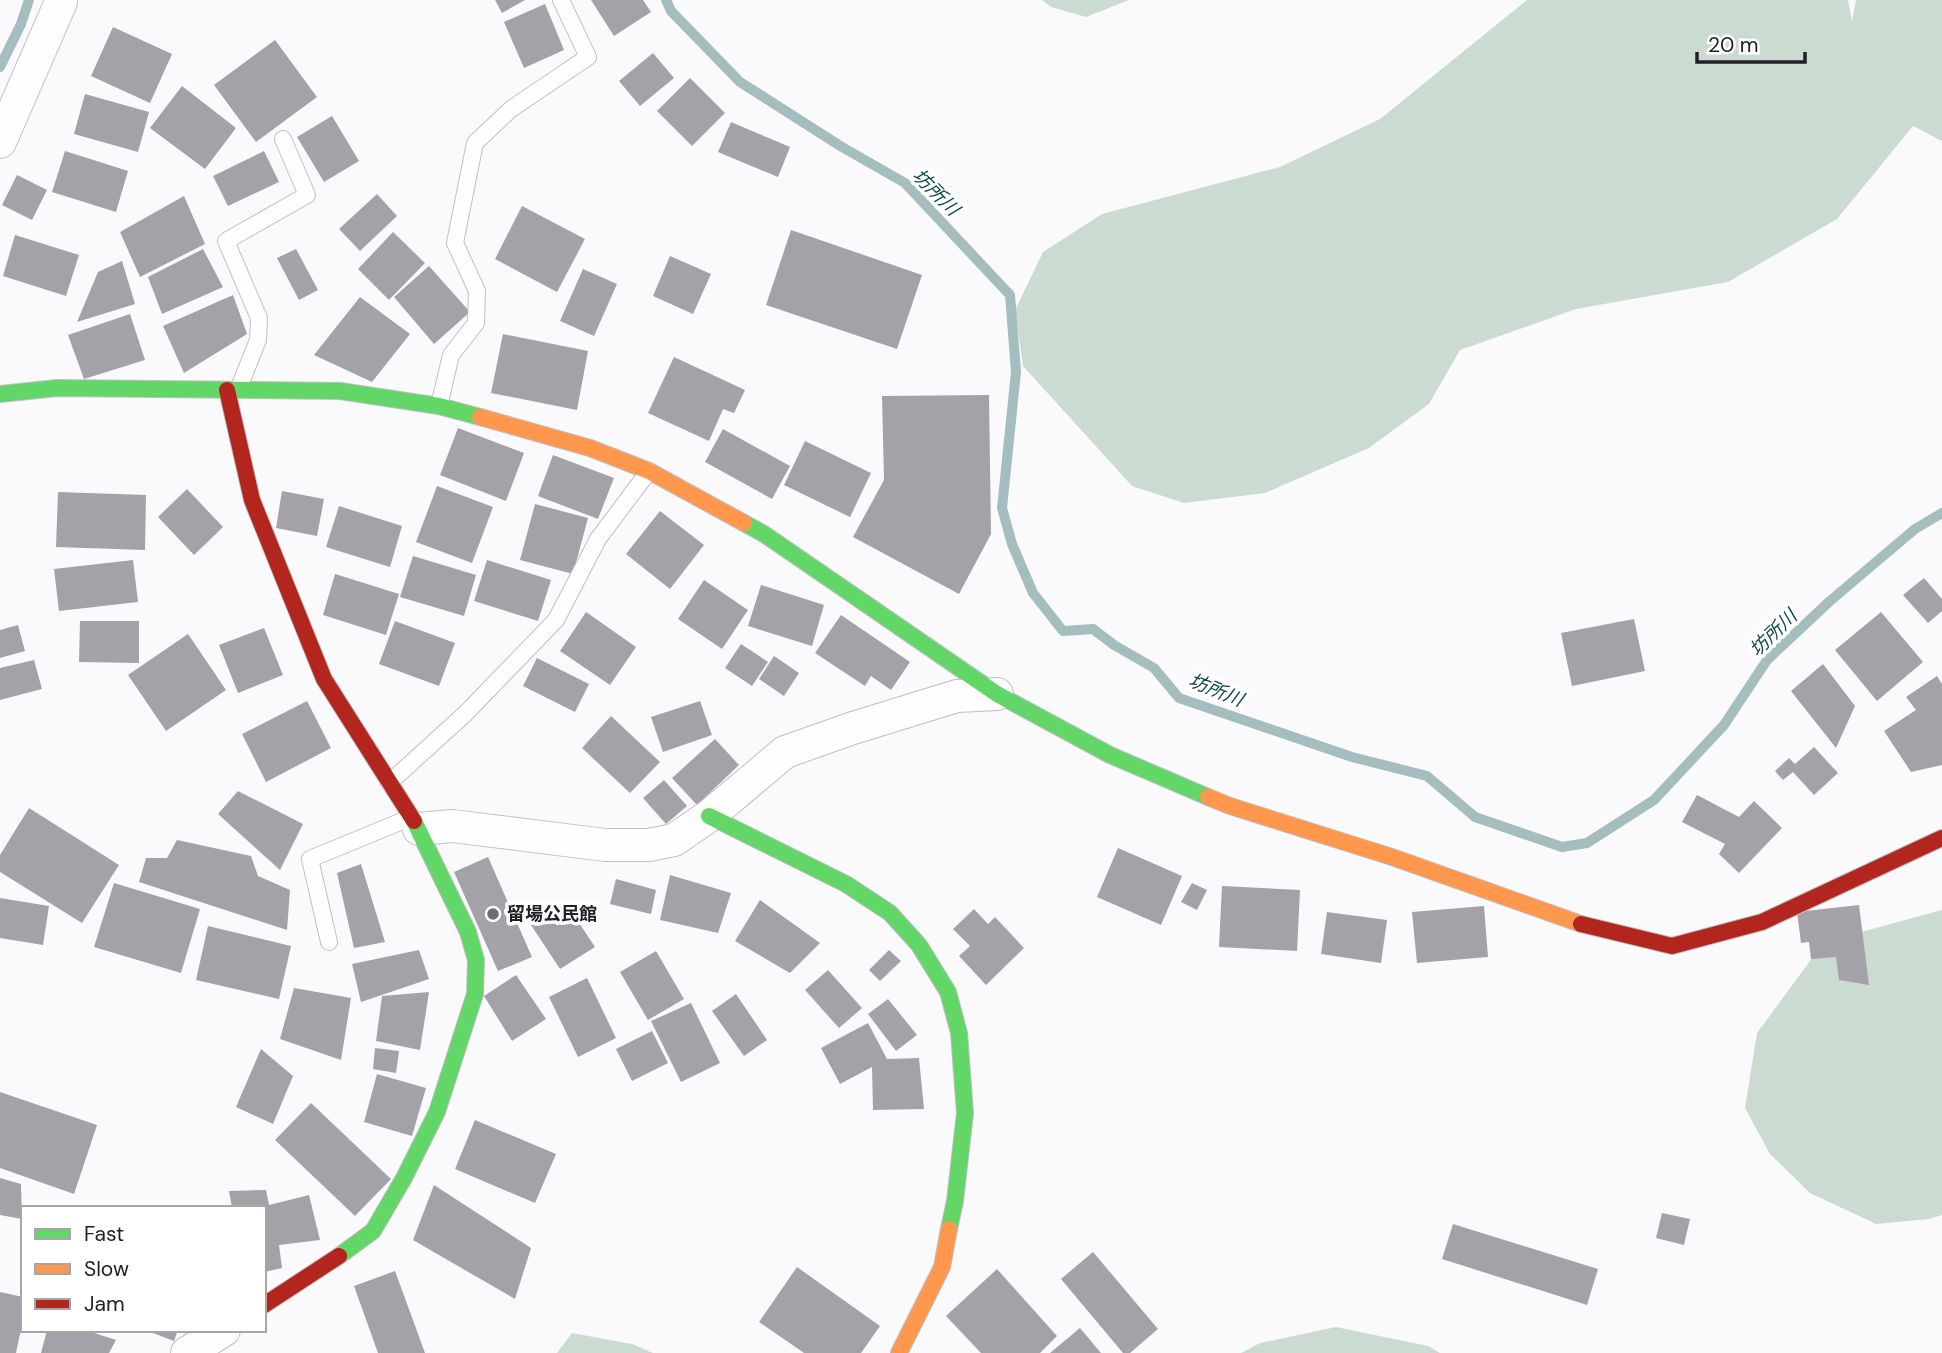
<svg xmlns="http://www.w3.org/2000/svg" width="1942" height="1353" font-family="'DM Sans','Noto Sans JP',sans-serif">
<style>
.forest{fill:#ccdbd2}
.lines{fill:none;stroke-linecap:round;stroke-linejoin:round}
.stream{stroke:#a4bebf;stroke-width:10}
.building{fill:#a4a1a8}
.lane-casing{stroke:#c0bfc4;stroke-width:18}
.street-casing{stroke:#c0bfc4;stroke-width:34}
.fast-casing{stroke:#c0bfc4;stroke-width:18}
.slow-casing{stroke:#c0bfc4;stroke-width:18}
.jam-casing{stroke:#c0bfc4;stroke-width:18}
.lane{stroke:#fefeff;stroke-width:16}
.street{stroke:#fefeff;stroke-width:32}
.fast{stroke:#63d668;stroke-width:16}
.slow{stroke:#ff974d;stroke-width:16}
.jam{stroke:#b3261e;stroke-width:16}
.poi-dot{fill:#6d6c73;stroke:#fff;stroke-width:2.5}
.labels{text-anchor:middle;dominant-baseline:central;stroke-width:7;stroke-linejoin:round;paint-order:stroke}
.poi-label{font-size:18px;font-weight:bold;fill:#212028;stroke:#fff;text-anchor:start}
.water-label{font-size:19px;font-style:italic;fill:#114a4c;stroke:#fff}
</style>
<rect width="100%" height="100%" fill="#fafafd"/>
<path class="forest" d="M1042,0H1129L1086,17L1051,7Z
M1527,0H1848L1852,21L1856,0H1942V141L1913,126L1837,219L1728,282L1576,309L1460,350L1429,404L1369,448L1265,493L1184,503L1132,486L1023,366L1015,310L1043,252L1102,214L1280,167L1380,119Z
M1942,910V1215L1929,1219L1876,1224L1810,1193L1770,1154L1745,1108L1757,1033L1824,942Z
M1336,1327L1428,1346L1440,1353H1241L1260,1343Z
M572,1333L632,1344L653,1353H557Z"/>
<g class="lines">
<path class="stream" d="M666,0L671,11L740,82L842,147L905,183L1010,295L1016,372L1002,508L1012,544L1033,593L1063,631L1093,629L1114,645L1154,668L1179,698L1352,757L1427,776L1475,817L1562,847L1587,843L1654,800L1724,725L1767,660L1830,601L1915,529L1942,513
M0,67L21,24L29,0"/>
</g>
<path class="building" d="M495,0H525L502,13Z
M591,0H643L651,12L614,36Z
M545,4L564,50L524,68L504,22Z
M113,27L172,54L150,103L91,76Z
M275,40L317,97L256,142L214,85Z
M653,53L674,78L640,106L619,81Z
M690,78L725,113L692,146L657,111Z
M182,86L236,128L205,169L150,128Z
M85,94L149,112L138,152L74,134Z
M332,116L359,161L324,182L297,137Z
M731,122L790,147L778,177L718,152Z
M65,151L128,171L116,212L52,192Z
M264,151L279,182L228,206L213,176Z
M17,175L47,190L32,220L2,205Z
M377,194L397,216L360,251L339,229Z
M184,196L205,244L140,277L120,232Z
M522,206L585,239L557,292L495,259Z
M791,230L922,275L897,349L766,305Z
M393,232L425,263L389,300L358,269Z
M15,235L79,255L66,296L3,276Z
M203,249L223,287L162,314L148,277Z
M296,249L318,290L299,300L277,258Z
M670,256L711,274L693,314L653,296Z
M122,261L135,304L77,322L98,272Z
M429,266L470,312L434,344L394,297Z
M583,269L617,284L594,336L560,321Z
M233,295L247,334L184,373L163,326Z
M360,297L410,334L372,382L314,355Z
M130,314L145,360L84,379L68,335Z
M503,334L588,351L577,410L491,393Z
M674,357L745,390L734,413L723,409L709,441L648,413Z
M989,395L991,534L959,594L853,537L884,480L882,396Z
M458,428L524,453L506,501L440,475Z
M723,429L790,466L772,499L705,462Z
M805,441L871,473L850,517L784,485Z
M553,455L614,478L598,519L538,496Z
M437,486L493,507L472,563L416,542Z
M187,489L223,527L194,555L158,517Z
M282,491L324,499L317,536L276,528Z
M58,492L146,495L145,550L56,547Z
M535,504L588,518L573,574L520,560Z
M339,506L402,526L390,567L326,547Z
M660,511L704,545L670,589L626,554Z
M413,556L476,575L464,616L400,597Z
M133,560L138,602L59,611L54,569Z
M487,560L551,580L538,621L474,601Z
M335,574L399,594L386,635L323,615Z
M1924,578L1942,599V611L1928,623L1903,595Z
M704,580L748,610L722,649L678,619Z
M761,585L824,605L812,646L748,626Z
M586,612L636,647L610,685L560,651Z
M1881,612L1923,662L1877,701L1835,650Z
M841,615L910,662L891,690L871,676L865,686L815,653Z
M1634,619L1645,671L1572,686L1561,633Z
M80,621H139V663L79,662Z
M395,621L455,643L439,686L379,664Z
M18,625L25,651L0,658V630Z
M264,628L283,675L238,693L219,645Z
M188,634L226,690L166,731L128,675Z
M741,644L768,662L752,686L725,668Z
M774,656L799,673L784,696L759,679Z
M537,658L589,684L575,712L523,686Z
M34,660L42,689L0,700V668Z
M1823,664L1855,706L1836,748L1791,691Z
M1937,676L1942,684V765L1911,772L1884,731L1916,710L1906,697Z
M307,701L331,748L266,782L242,734Z
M700,701L712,735L663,752L651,717Z
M611,716L660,762L630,793L582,748Z
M715,739L739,765L697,805L672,778Z
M1814,747L1838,773L1814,795L1793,772L1783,780L1775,771L1789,758L1795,764Z
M664,780L687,806L666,824L643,798Z
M238,791L303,824L280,870L218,814Z
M1697,795L1739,817L1754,801L1782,828L1739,873L1719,854L1725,844L1682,822Z
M29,808L119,865L82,923L0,872V855Z
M177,840L251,856L258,876L290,890L287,930L139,882L146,858H167Z
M1118,848L1182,876L1161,925L1097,897Z
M488,857L532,957L498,971L454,872Z
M361,864L385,942L354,948L337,873Z
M670,875L731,893L718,933L660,920Z
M616,879L656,890L651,914L610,904Z
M114,883L200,909L181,973L94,947Z
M1192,883L1207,890L1197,910L1181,902Z
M1222,886L1300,890L1297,951L1219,947Z
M0,898L49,906L43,945L0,938Z
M760,900L820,943L790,973L735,941Z
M566,903L595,947L560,969L531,925Z
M1859,905L1869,985L1839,980L1836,957L1811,959L1809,942L1801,943L1797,912Z
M1484,906L1488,957L1417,963L1412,912Z
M974,909L988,924L995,917L1024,948L986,985L959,956L970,946L953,929Z
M1327,912L1387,920L1381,963L1321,954Z
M208,926L291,946L279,999L196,980Z
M419,950L429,979L361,1002L352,964Z
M889,950L901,961L880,981L869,970Z
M656,951L684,999L648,1020L620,972Z
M828,970L862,1008L839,1028L805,990Z
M516,975L546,1019L512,1041L484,996Z
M587,978L616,1038L578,1057L549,997Z
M294,988L351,998L341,1060L280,1039Z
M429,992L420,1050L376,1041L382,996Z
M736,994L767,1040L744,1056L712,1011Z
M888,999L917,1035L896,1051L868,1014Z
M691,1003L720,1063L681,1082L651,1021Z
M868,1023L887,1059L919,1058L924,1109L873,1110L872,1067L840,1084L821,1048Z
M652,1031L668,1063L632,1081L616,1049Z
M375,1048L399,1051L396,1073L373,1069Z
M261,1049L293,1076L273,1124L236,1107Z
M377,1074L426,1088L412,1136L364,1122Z
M0,1092L97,1125L74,1194L0,1168Z
M311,1103L391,1179L355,1216L275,1140Z
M475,1120L556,1154L535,1203L455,1169Z
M0,1178L21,1184L22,1219L0,1215Z
M434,1185L531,1248L515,1299L413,1240Z
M266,1190L269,1205L309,1195L320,1240L279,1245L282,1268L264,1272V1208H232L229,1191Z
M1662,1213L1690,1219L1684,1245L1656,1238Z
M1453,1224L1598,1269L1587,1305L1442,1259Z
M1093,1252L1158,1329L1130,1353H1123L1061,1279Z
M797,1267L880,1326L861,1353H804L759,1322Z
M997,1269L1057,1336L1040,1353H981L946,1316Z
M395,1271L425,1353H378L354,1286Z
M0,1292L23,1297V1320L16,1353H0Z
M1080,1328L1101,1353H1050Z
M47,1330H85L116,1340L109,1353H41Z
M145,1330H178L174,1341Z"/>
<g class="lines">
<defs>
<path id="lane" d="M238,390L258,340L259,318L226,241L307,195L283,139
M439,406L451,355L476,323L477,291L455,243L475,143L511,109L588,57L561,0
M389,783L465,714L556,620L598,539L649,471
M329,942L310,859L412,817"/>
<path id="street" d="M0,142L61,2
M419,829L452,826L605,845H649L674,840L709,816L785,752L853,728L957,696L997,694
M187,1353L224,1330"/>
<path id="fast" d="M0,394L57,388L340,391L439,406L480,417
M744,523L764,534L997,694L1110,755L1208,797
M709,816L846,884L890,913L919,945L948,992L959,1033L965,1113L955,1201L949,1229
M339,1256L373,1231L404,1178L437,1112L475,994L476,960L468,932L414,821"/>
<path id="slow" d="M480,417L590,448L649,471L744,523
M1208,797L1230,806L1392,857L1581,924
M899,1353L942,1267L949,1229"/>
<path id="jam" d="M227,390L252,500L324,679L414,821
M1581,924L1672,946L1762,922L1942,838
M264,1305L339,1256"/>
</defs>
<use href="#lane" class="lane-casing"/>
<use href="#street" class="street-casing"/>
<use href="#fast" class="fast-casing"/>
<use href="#slow" class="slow-casing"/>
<use href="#jam" class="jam-casing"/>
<use href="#lane" class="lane"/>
<use href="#street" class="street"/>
<use href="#fast" class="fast"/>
<use href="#slow" class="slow"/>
<use href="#jam" class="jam"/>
</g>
<circle class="poi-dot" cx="493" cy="914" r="7"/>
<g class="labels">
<g class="poi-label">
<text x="507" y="914">留場公民館</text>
</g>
<g class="water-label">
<text transform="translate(936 192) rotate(45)">坊所川</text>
<text transform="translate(1773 633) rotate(-44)">坊所川</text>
<text transform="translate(1216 690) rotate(22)">坊所川</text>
</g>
</g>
<rect x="21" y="1206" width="245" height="126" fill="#ffffff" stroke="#a6a6a9" stroke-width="2"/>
<rect x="35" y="1229" width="35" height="10" fill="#63d668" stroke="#a6a6a9" stroke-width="2"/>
<text x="84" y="1241" font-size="21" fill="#212028">Fast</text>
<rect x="35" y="1264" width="35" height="10" fill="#ff974d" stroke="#a6a6a9" stroke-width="2"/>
<text x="84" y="1276" font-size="21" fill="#212028">Slow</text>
<rect x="35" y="1299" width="35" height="10" fill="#b3261e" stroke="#a6a6a9" stroke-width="2"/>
<text x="84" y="1311" font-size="21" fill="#212028">Jam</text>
<path d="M1697 52v10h108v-10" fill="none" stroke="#212028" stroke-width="3.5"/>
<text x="1708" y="52" font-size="21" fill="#212028" stroke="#ffffff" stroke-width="5" paint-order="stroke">20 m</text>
</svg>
